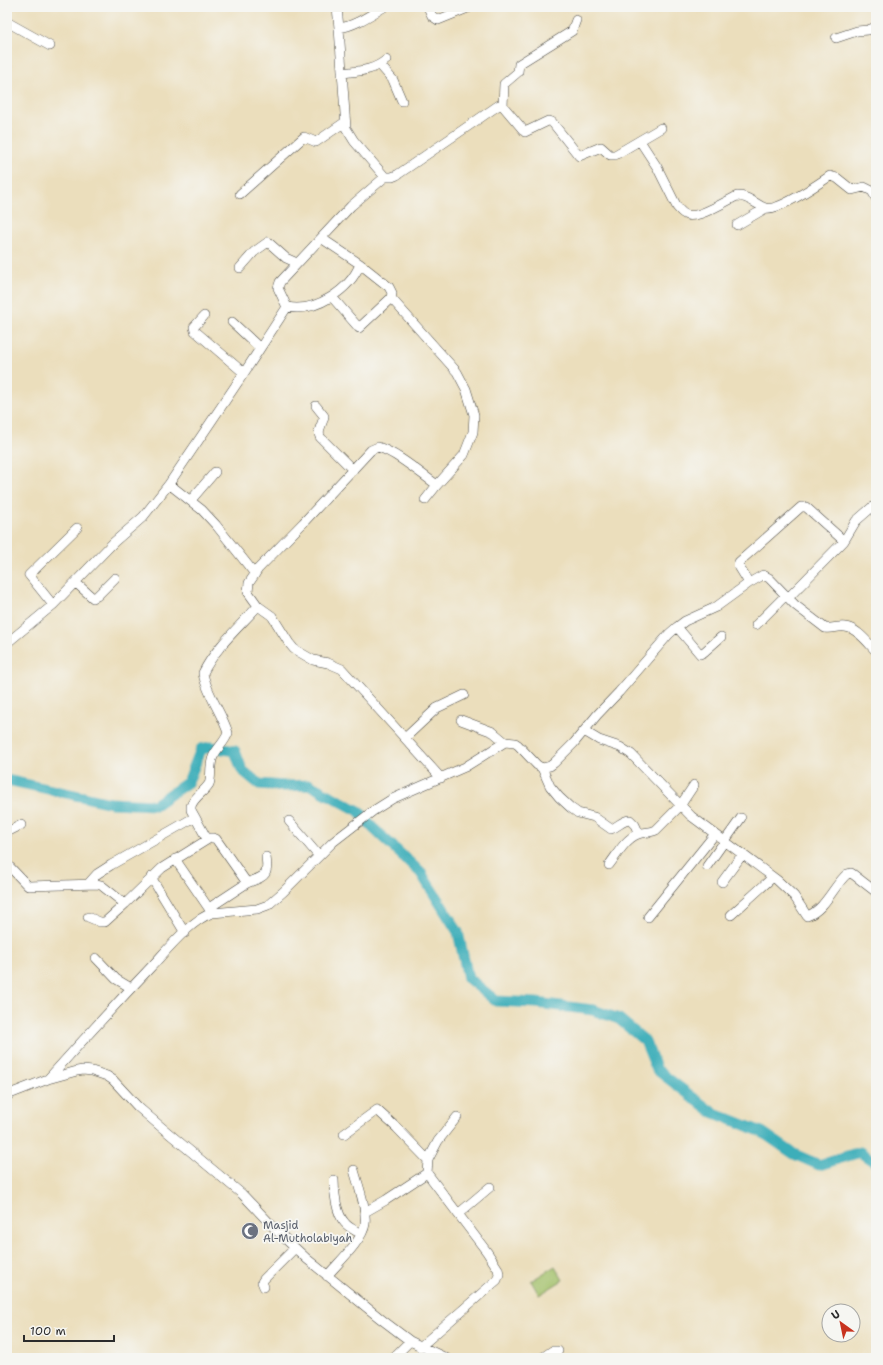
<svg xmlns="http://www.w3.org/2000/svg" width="883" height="1365" font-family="'Shantell Sans',sans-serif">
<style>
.green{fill:#a1bf67;stroke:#667549}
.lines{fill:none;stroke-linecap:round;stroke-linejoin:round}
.river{stroke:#3eaeb9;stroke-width:11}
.minor-casing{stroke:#484641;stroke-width:10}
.minor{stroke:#fff;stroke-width:9}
.labels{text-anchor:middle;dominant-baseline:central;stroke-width:3.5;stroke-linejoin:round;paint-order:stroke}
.worship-label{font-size:11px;fill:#5b616d;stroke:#f6f6f2;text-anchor:start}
</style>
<rect width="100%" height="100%" fill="#f6f6f2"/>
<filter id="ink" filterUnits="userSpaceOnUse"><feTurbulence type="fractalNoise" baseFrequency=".025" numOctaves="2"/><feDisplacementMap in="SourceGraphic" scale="8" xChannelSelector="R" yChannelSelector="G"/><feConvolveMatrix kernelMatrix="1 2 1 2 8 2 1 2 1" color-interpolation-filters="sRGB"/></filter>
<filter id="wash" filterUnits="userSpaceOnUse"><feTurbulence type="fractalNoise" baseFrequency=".012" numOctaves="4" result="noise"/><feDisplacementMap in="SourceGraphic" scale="16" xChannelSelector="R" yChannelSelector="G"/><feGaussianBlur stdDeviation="0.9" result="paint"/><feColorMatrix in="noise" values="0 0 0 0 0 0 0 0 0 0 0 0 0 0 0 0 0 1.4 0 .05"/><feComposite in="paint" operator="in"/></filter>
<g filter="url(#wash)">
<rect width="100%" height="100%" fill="#ebdebc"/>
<path class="green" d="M555,1266L563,1280L539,1295L531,1281Z"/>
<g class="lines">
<path class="river" d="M7,780L111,803L155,805L188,782L201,749L211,747L235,751L242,770L259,784L284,786L310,785L359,811L373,828L421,873L458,932L468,978L496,1001L536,1003L593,1010L619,1019L645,1041L657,1070L712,1112L762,1132L794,1154L819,1165L860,1152L876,1163"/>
</g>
</g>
<g filter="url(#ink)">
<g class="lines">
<defs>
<path id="minor" d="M337,7L339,28C355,26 370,15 384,7
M428,7L432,16L438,20L470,7
M7,22L50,46
M339,28L346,128L354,141L385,177
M836,38L857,31L868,30L876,27
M380,65L393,80L402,101
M342,73C359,71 373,71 386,60
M503,106L504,84L518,72L519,64L572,31L576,20
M640,141L657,167L677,207C680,210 682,214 687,215C698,219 726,201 737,196C749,196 755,204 765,208C778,212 818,184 830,176L837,178L852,190L864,187L872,191L876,198
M240,194L304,137L316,142L345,122
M737,225L766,208
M321,238L360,264L389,287L392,293L391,298L359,328L332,297
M240,268L254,252L268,242L286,258L297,263
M287,307C315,313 350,290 360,264
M204,316L194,327L195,331L244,373
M232,322L260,348
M316,406L324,416C323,424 317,429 320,437L353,470
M169,484L202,510L216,525L255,574L249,583L248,592L258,606L272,616L289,643L294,649L313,660L328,663L342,669L441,778
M191,500L215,472
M425,500L437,485
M255,574L258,569L303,523L371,450L378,447C397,453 420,473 437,485L464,455L473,432L474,415L466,389L457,372L391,298
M75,582L93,598L97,596L115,578
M749,583L738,565L739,562L801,507H806L844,541
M788,598L844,541L856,521L871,508L876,506
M53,605L29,575L77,528
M756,625L786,595
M677,627L700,654L704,652L721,637
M7,643L53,605L114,542L143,517L169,484L244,373L287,307L278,288L280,282L351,206L385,177H392L397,175L499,105L503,106L525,132L548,121L552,122L579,156L601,147L610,155H615L661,128
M461,720L493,732L505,742
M584,731L599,740L620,747L631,754L691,816L777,880L794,896L807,916C825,910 834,885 847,874L851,873L854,875L876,892
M405,738L437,708L464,695
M542,768L550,786L559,797L571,808L578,813L594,817L611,829C618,827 622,820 630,820L635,825L639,834
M289,821L318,855
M7,832L21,825
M207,839L191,810V806C194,797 204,792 209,784C212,778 209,766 213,757C217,748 225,742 228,733C222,713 206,693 203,673C215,648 239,627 258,606
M175,859L212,913
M7,864L28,886L97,884L101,885L125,904L162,868L210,838H213L216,839L247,883C264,876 269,877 266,857
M609,865C617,855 625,839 638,834C644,832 650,833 656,830L680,806L694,785
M707,866L741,818
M151,877L185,933
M722,882L742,855
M88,884L97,874L111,865L195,817
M209,908L247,883
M731,915L773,877
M88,917L100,922H105L125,904
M648,917L715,834
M96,958L116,979L131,988
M48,1079C82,1041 116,1004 151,967C167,950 191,920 212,913L257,909L268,905L283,892L333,842L373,811L392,799L465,767L505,742L515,743L518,745L537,765L542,768L550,766L554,763L574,743L597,715L619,692L669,634L677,627L685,621L716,607L749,583L763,575L769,578L795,605L825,628C832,629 838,626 845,627C857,628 868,643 876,651
M7,1095L48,1079L77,1071L83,1070L92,1071L107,1076L113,1080L138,1107L160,1126L242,1194L278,1232L307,1259L381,1319L410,1341L446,1358
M344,1134L377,1110L397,1128L428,1160L427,1173L487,1252L498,1269L499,1274L497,1280L420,1347
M428,1160L438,1141L457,1117
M334,1180C334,1191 336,1214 345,1223C349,1228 355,1230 361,1234
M365,1212L386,1200L427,1173
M458,1214L490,1187
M327,1276C338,1263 363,1240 365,1224C367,1208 358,1185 354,1170
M264,1287L262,1282L264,1279L295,1248
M393,1358L410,1341
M542,1358L552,1351H558"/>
</defs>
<use href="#minor" class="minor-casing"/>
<use href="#minor" class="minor"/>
</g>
</g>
<defs>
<symbol id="mosque-disc" viewBox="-11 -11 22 22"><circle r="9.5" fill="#6b7280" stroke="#f6f6f2"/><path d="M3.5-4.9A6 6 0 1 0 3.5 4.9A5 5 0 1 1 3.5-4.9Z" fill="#fff"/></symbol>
</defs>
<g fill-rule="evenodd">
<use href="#mosque-disc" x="240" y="1221" width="20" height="20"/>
</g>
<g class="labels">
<g class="worship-label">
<text x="263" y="1225">Masjid<tspan x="263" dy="13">Al-Mutholabiyah</tspan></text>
</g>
</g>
<rect width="883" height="1365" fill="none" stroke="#f6f6f2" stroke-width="24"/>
<g transform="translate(841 1323) rotate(327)"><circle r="19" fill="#f6f6f2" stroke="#a5a5a2"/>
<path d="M0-3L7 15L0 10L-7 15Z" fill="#c8321e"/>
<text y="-6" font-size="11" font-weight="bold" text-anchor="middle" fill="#2b2b2b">U</text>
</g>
<path d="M24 1335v6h90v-6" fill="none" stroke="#2b2b2b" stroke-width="2"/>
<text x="30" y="1335" font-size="12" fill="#2b2b2b" stroke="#f6f6f2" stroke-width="3" paint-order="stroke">100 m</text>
</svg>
